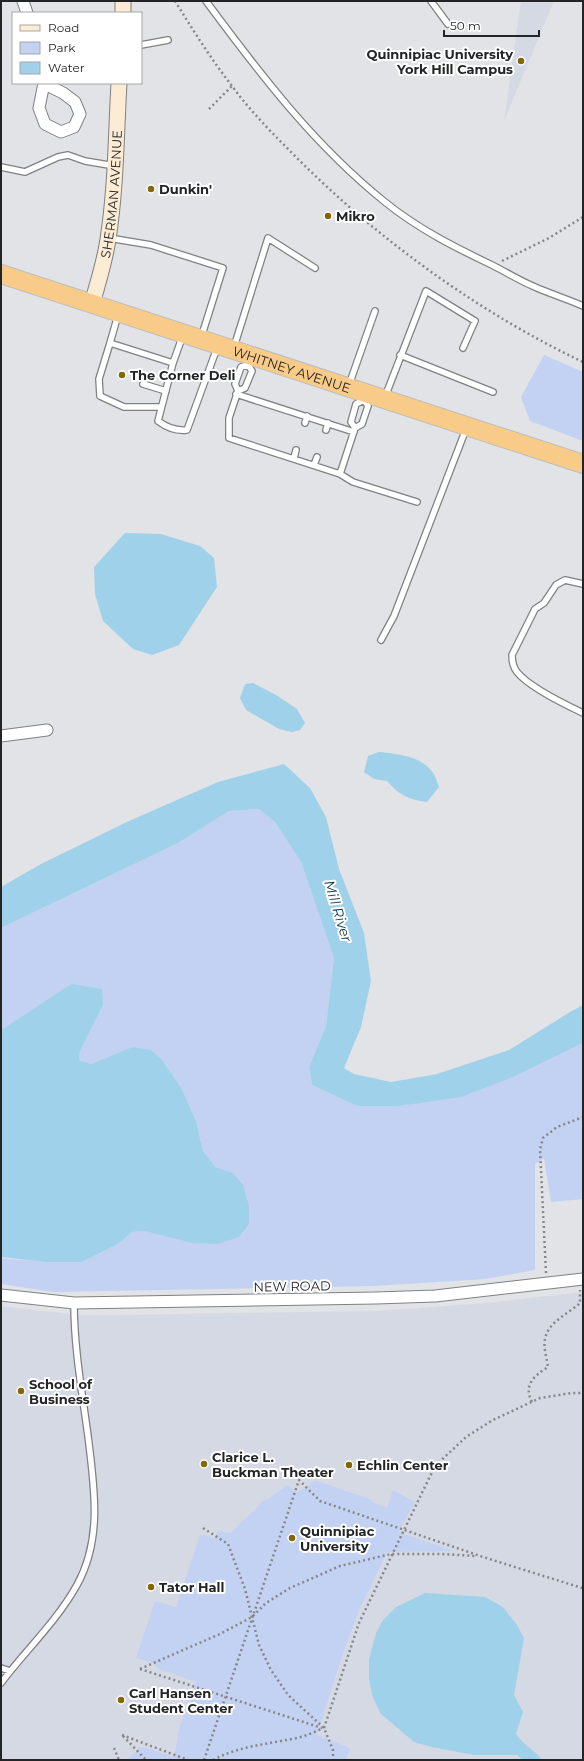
<svg xmlns="http://www.w3.org/2000/svg" width="584" height="1761" font-family="Montserrat,sans-serif">
<style>
.built{fill:#d5d9e4}
.green{fill:#c3d1f2}
.water{fill:#9fd1ea}
.lines{fill:none;stroke-linecap:round;stroke-linejoin:round}
.service-casing{stroke:#7f8083;stroke-width:8}
.minor-casing{stroke:#7f8083;stroke-width:13}
.secondary-casing{stroke:#7f8083;stroke-width:17}
.trunk-casing{stroke:#bdbdbe;stroke-width:20}
.path{stroke:#868789;stroke-width:2.5;stroke-dasharray:2 3;stroke-linecap:butt}
.service{stroke:#fff;stroke-width:5.5}
.minor{stroke:#fff;stroke-width:11}
.secondary{stroke:#fcecd3;stroke-width:15}
.trunk{stroke:#f8cb88;stroke-width:18}
.poi-dot{fill:#836801;stroke:#fff;stroke-width:1.5}
.labels{text-anchor:middle;dominant-baseline:central;stroke-width:4;stroke-linejoin:round;paint-order:stroke}
.poi-label{font-size:13px;font-weight:bold;fill:#232425;stroke:#fff;text-anchor:start}
.street-label{font-size:13px;fill:#232425;stroke:#fff}
.water-label{font-size:14px;font-style:italic;fill:#0f394b;stroke:#fff}
</style>
<rect width="100%" height="100%" fill="#e1e3e6"/>
<path class="built" d="M521,1H554L504,121Z
M583,1292V1760H1V1306L79,1315H114L377,1311L486,1303Z"/>
<path class="green" d="M544,355L583,372V441L530,421L521,397Z
M259,809L275,822L301,862L334,958L326,1026L309,1067L312,1085L357,1106L513,1077L583,1043V1199L551,1202L544,1158L535,1164V1270L486,1279L373,1286L53,1292L1,1284V1258L44,1262H82L118,1244L132,1232L144,1231L192,1243L239,1237L249,1223V1206L233,1173L215,1168L203,1151L196,1121L182,1089L163,1061L132,1047L91,1064L79,1060L80,1051L103,1005L71,984L1,1030V928L178,843L229,811Z
M317,1481L372,1500V1502L387,1508L393,1490L415,1502L398,1532L453,1551L387,1552L358,1613L340,1662L317,1735L350,1748L346,1760H125L134,1754L139,1747L147,1748L173,1757C178,1745 177,1733 181,1722H182L185,1709L187,1710L196,1682L159,1669L153,1663L136,1658L155,1601L176,1607L200,1535L208,1536L215,1539L218,1531L230,1533C236,1530 237,1526 241,1522C249,1515 257,1510 262,1501L268,1499L287,1485L297,1492L310,1485L311,1482Z"/>
<path class="water" d="M125,533L161,534L200,546L214,558L217,587L179,645L152,655L133,649L103,621L95,594L94,567Z
M253,683L276,695L297,709L305,723L300,730L292,732L279,729L246,710L240,698L245,684Z
M379,752C398,754 422,756 433,773C436,776 437,783 439,787L427,802C409,800 399,795 387,781L374,779L364,772L368,756Z
M284,764L310,788L326,817L339,869L364,933L371,981L361,1027L344,1068L354,1074L391,1082L437,1074L509,1050L570,1012L583,1005V1043L513,1077L461,1097L398,1106H357L312,1085L309,1067L326,1026L334,958L301,862L275,822L259,809L229,811L178,843L1,928V887L41,864L129,821L218,782Z
M71,984L102,989L103,1005L80,1051L79,1060L91,1064L132,1047L151,1050L163,1061L182,1089L196,1121L203,1151L215,1167L233,1173L243,1185L249,1206V1224L239,1237L217,1244L192,1243L144,1231L132,1232L118,1244L82,1262H44L1,1257V1030Z
M425,1593L485,1597L503,1607L517,1625L524,1638L514,1695L523,1712L516,1734C523,1745 535,1750 542,1760H523L517,1755H474L432,1747L414,1742L381,1714L373,1698L369,1679V1660L376,1633L383,1620L396,1607Z"/>
<g class="lines">
<defs>
<path id="service" d="M206,1C260,74 314,145 385,202C417,228 454,247 492,265C506,272 520,281 535,287C551,294 567,299 583,306
M431,1L448,24
M141,45L168,40
M1,167L25,172L58,157L68,155L85,161L115,166
M109,238L151,245L223,268L201,338
M118,315L110,343L173,363
M183,335L173,363L158,421C166,427 177,431 187,430L217,348
M110,343L99,379L100,396L124,407H161
M234,347L268,238L315,268
M400,355L493,392
M143,384L166,391
M349,385L375,311
M238,391L245,388L252,371L248,365L241,367L235,384L238,391L229,418V438L340,474L355,428
M236,394L354,432
M385,397L426,291L475,321L463,348
M364,400L368,406L362,424L355,428L351,422L356,404L364,400L365,396
M305,423L307,416
M326,430L328,423
M294,458L296,450
M314,465L317,457
M340,474L353,482L417,502
M583,584L565,580L556,585L544,603L535,609L512,655C512,662 513,667 517,672C529,687 566,705 583,713
M381,640L394,616L466,429
M1,1668L10,1671
M1,1683C26,1650 57,1621 77,1585C103,1538 94,1486 88,1436C82,1392 74,1347 74,1303"/>
<path id="minor" d="M23,1L27,13
M44,83L39,108L45,124L61,132L74,127L80,114L75,102L63,93L45,84
M1,736L47,730
M1,1295L74,1303L376,1298L435,1296L583,1279"/>
<g id="secondary">
<path d="M123,13V1"/>
<path id="s1" d="M92,304C98,282 105,261 108,239C116,188 116,135 119,83"/>
</g>
<g id="trunk">
<path id="s2" d="M1,274C195,338 389,401 583,464"/>
</g>
</defs>
<use href="#service" class="service-casing"/>
<use href="#minor" class="minor-casing"/>
<use href="#secondary" class="secondary-casing"/>
<use href="#trunk" class="trunk-casing"/>
<path class="path" d="M175,1C193,30 211,59 232,86C251,112 274,135 297,158C379,240 478,312 583,362
M209,109L232,86
M502,261L549,238L583,217
M546,1273L540,1149L543,1138L557,1127L583,1117
M532,1402C523,1385 534,1376 548,1367C547,1359 543,1347 545,1339C548,1322 568,1314 580,1303V1290
M203,1528L228,1544L245,1589L259,1645L271,1670L288,1695L324,1728L333,1750V1760
M140,1669L220,1634L252,1617L266,1603L290,1588L340,1566L391,1554H442L476,1556
M140,1669L322,1728
M324,1728L359,1623L435,1466L466,1437L493,1420L540,1398L572,1393H583
M122,1735L188,1760
M123,1736L146,1760
M114,1748L119,1760
M204,1760L299,1480L320,1501L480,1556L582,1588
M213,1760C239,1746 268,1744 297,1738C306,1736 315,1732 323,1728"/>
<use href="#service" class="service"/>
<use href="#minor" class="minor"/>
<use href="#secondary" class="secondary"/>
<use href="#trunk" class="trunk"/>
</g>
<g class="poi-dot">
<circle cx="521" cy="61" r="4"/>
<circle cx="151" cy="189" r="4"/>
<circle cx="328" cy="216" r="4"/>
<circle cx="122" cy="375" r="4"/>
<circle cx="21" cy="1391" r="4"/>
<circle cx="204" cy="1464" r="4"/>
<circle cx="349" cy="1465" r="4"/>
<circle cx="292" cy="1538" r="4"/>
<circle cx="151" cy="1587" r="4"/>
<circle cx="121" cy="1700" r="4"/>
</g>
<g class="labels">
<g class="poi-label">
<text x="513" y="54" text-anchor="end">Quinnipiac University<tspan x="513" dy="15">York Hill Campus</tspan></text>
<text x="159" y="189">Dunkin'</text>
<text x="336" y="216">Mikro</text>
<text x="130" y="375">The Corner Deli</text>
<text x="29" y="1384">School of<tspan x="29" dy="15">Business</tspan></text>
<text x="212" y="1457">Clarice L.<tspan x="212" dy="15">Buckman Theater</tspan></text>
<text x="357" y="1465">Echlin Center</text>
<text x="300" y="1531">Quinnipiac<tspan x="300" dy="15">University</tspan></text>
<text x="159" y="1587">Tator Hall</text>
<text x="129" y="1693">Carl Hansen<tspan x="129" dy="15">Student Center</tspan></text>
</g>
<g class="street-label">
<text stroke="none"><textPath href="#s1" startOffset="112">SHERMAN AVENUE</textPath></text>
<text stroke="none"><textPath href="#s2" startOffset="306">WHITNEY AVENUE</textPath></text>
<text transform="translate(292 1286) rotate(-1)">NEW ROAD</text>
</g>
<g class="water-label">
<text transform="translate(338 911) rotate(73)">Mill River</text>
</g>
</g>
<rect width="584" height="1761" fill="none" stroke="#232425" stroke-width="4"/>
<rect x="12" y="12" width="130" height="72" fill="#ffffff" stroke="#a7a7a8"/>
<rect x="20" y="25" width="20" height="6" fill="#fcecd3" stroke="#a7a7a8"/>
<text x="48" y="32" font-size="12" fill="#232425">Road</text>
<rect x="20" y="42" width="20" height="12" fill="#c3d1f2" stroke="#a7a7a8"/>
<text x="48" y="52" font-size="12" fill="#232425">Park</text>
<rect x="20" y="62" width="20" height="12" fill="#9fd1ea" stroke="#a7a7a8"/>
<text x="48" y="72" font-size="12" fill="#232425">Water</text>
<path d="M444 30v6h95v-6" fill="none" stroke="#232425" stroke-width="2"/>
<text x="450" y="30" font-size="12" fill="#232425" stroke="#ffffff" stroke-width="3" paint-order="stroke">50 m</text>
</svg>
